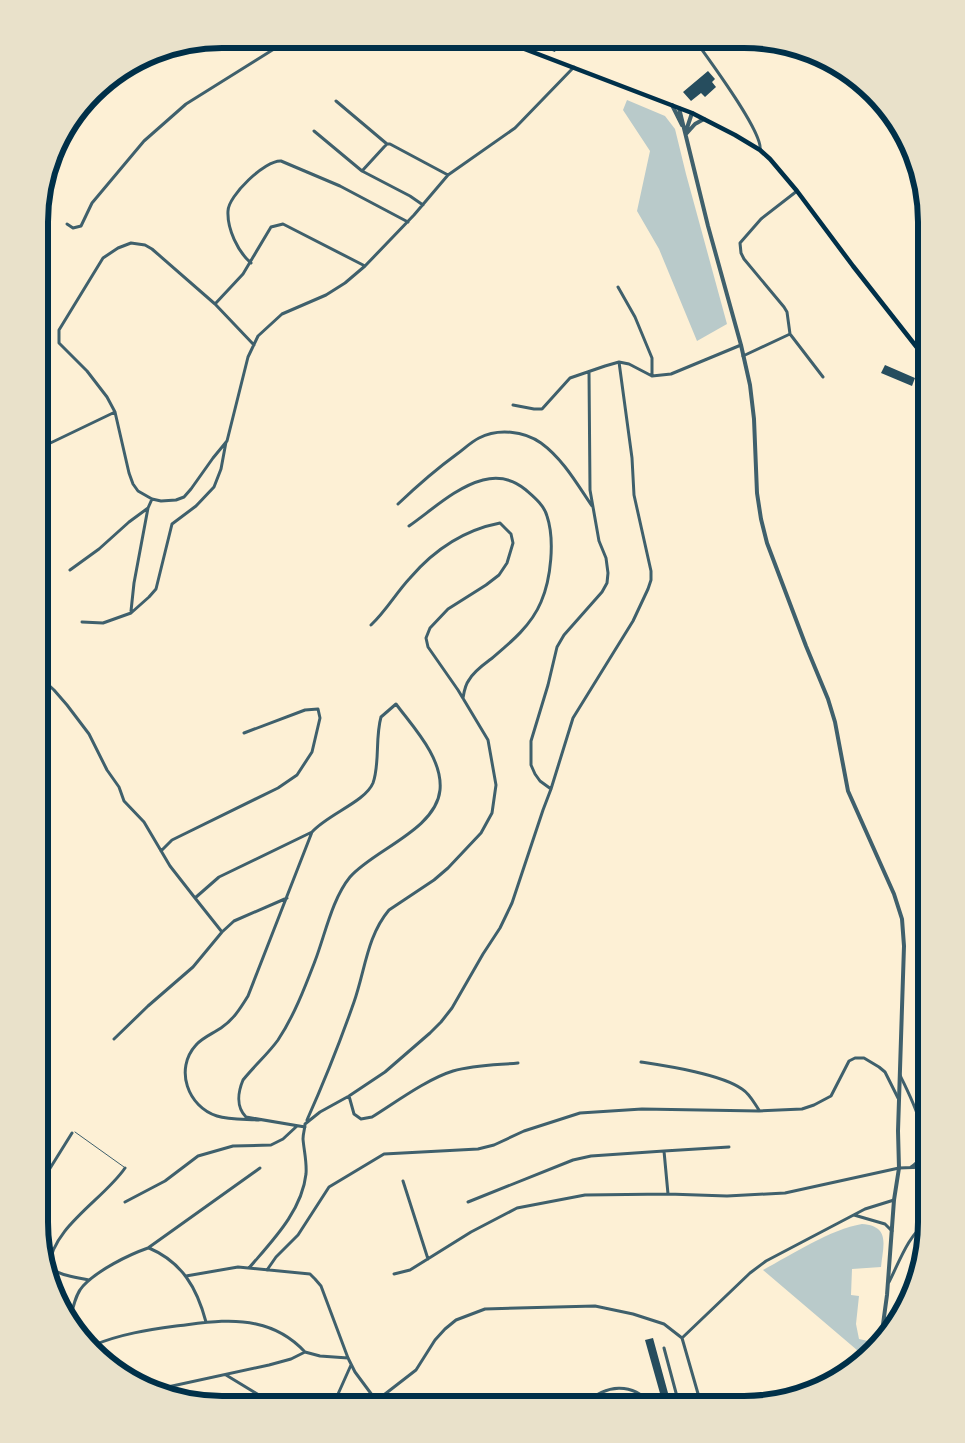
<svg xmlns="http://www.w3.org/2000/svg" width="965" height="1443" font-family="'DejaVu Sans',sans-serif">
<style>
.green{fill:#b9caca}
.building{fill:#264d5e}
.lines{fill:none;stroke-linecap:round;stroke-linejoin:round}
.service{stroke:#3f606c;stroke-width:1}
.minor{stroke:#3f606c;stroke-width:3}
.tertiary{stroke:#3f606c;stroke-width:4}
.primary{stroke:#003049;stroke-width:4.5}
.rim{fill:none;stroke:#003049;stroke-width:6}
</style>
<rect width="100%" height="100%" fill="#fdf0d5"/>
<path class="green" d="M627,100L665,116L675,129L686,174L727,324L697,341L659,249L637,211L650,151L623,110Z
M862,1224C891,1226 883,1246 881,1267L852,1269L851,1295L859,1296L856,1324L859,1339L877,1343L864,1356L763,1270C791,1255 831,1229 862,1224Z"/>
<path class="building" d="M521,40H560L555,52Z
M708,71L715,79L712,82L716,87L705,97L701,93L691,101L683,92Z
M885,365L915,378L912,386L881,373Z
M653,1338L671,1404H663L645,1340Z"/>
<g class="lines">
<path class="service" d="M75,1132L124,1167"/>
<path class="minor" d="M695,40C707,57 764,133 760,150
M336,101L387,144
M314,131L362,171L384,147L387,144H390L448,175
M362,171L410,196L423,205
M67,224L73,228L81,226L92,203L144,141L186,104L290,39
M251,263C238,252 227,229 228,211C228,196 265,160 281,161L340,186L408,222
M618,287L635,317L652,358V376L671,374L741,345
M215,304L243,274L271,227L283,224L365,266
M790,334L823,377
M743,356L790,334L787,312L784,307L744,259L741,253L740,243L761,219L797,191
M513,405L534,409H542L570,378L605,366L619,362L629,364L652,376
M115,412L107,397L87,371L59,343V330L103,258L118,248L131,243L145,245L152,249L215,304L254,345
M40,448L115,412L129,473L133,484L138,491L152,499L161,501L176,500L184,497L191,489L213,458L227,441L248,357L258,336L282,314L326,295L345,283L365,266L414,215L448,175L515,128L574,67
M398,504C418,485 435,470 457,454C464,449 471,442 479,438C498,428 524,431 541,443C563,459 577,484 592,506
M409,526C432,510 456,487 483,480C499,476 513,479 526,490C534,497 544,505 547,516C555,540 551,579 541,602C531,626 510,643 491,659C483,665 474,671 469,680C465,685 464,692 463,698
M70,570L99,549L129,522L148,508
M131,611L134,583L148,508L152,499
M82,622L103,623L131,613L149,597L156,589L172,524L196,506L214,487L221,469L226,442
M40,677L54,690L67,705L89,734L107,770L119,787L124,801L144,822L170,866L195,898
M551,789L540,781L535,774L531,765V741L548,685L557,647L564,635L602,592L607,583L608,573L606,558L599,541L590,490L589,372
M161,851L172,840L278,788L297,775L312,752L320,718L318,709L305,710L244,733
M287,898L234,921L222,932L195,898L219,877L312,832
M114,1039L148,1006L193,967L222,932
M641,1062C667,1066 721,1074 742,1089C750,1094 754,1103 759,1110
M900,1075C910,1097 940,1149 911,1167
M349,1096L354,1114L361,1119L372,1117C396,1102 427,1079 453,1071C474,1065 497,1065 518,1063
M259,1120C246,1119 229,1120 217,1116C188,1107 174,1069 196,1045C202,1038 212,1034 221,1028C233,1020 240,1009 248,996L312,832C328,814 365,802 373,783C380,764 375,738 381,717L396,704C413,727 443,758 440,790C436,830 373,850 350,877C332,899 325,935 315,961C305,987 294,1016 278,1040C268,1054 254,1066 243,1080C238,1092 236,1107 246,1117L305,1127
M307,1120C324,1082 340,1042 354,1002C365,971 367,936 389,910L434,880L448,868L481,833L492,813L496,785L488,740L458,690L428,647L426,638L430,628L448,609L486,585L499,575L507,563L513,543L511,534L500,523C464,530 434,550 410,578C396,593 386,611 371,625
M664,1151L729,1147
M403,1181L428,1259
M39,1186L72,1133
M125,1202L165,1181L198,1156L233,1146L271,1145L283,1139L297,1126
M468,1202L573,1160L591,1156L664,1151L668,1194
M854,1215L885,1224L892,1231
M149,1248C182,1262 197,1288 206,1322
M249,1268C272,1241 302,1211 306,1174C307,1162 304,1151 303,1139C303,1133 305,1129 305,1124L320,1112L349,1096L385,1072L430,1033L441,1022L452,1008L483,954L500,928L512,903L543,810L551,789L573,718L633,621L648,589L651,580V571L634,495L632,458L619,362
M267,1270L276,1257L298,1235L329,1187L384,1154L478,1149L494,1145L524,1131L580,1113L642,1109L759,1111L802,1109L814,1105L831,1096L849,1061L855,1058H864L879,1067L885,1072L898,1098
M394,1274L410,1270L471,1232L517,1208L585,1195L668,1194L727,1196L785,1193L899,1168L926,1167
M186,1276L238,1267L310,1274L315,1279L321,1286L348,1358L355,1372L378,1403
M89,1280C76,1277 60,1276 49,1267C52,1227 104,1199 125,1168
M889,1282C898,1265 909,1233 926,1224
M71,1315C74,1305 76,1293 83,1286C98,1270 128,1255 148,1248L260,1168
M682,1338L750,1273L766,1261L865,1209L894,1200
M682,1338L701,1404
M94,1345C121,1334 147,1330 176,1326C202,1323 230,1318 256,1324C275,1328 292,1338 305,1352
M664,1348L679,1404
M226,1375L272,1403
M163,1388L269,1365L291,1359L305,1352L320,1356L348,1358
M376,1401L416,1370L435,1340L445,1329L456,1320L485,1309L595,1306L633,1314L664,1324L682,1338
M334,1403L351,1365
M585,1404C606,1384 632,1382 651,1404"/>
<path class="tertiary" d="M672,105L682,125
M679,108L708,226L741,345L750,385L754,419L757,493L761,519L767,543L806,646L828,699L835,722L848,791L894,894L902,919L904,946L898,1131L899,1168L894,1200L887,1295L881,1339
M686,131L692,113
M686,134L695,124L704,119"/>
<path class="primary" d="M501,40L692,113L735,135L760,150L770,159L797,191L853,266L926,359"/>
</g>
<path d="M0 0H965V1443H0ZM222 48H744A174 174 0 0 1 918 222V1222A174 174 0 0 1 744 1396H222A174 174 0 0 1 48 1222V222A174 174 0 0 1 222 48Z" fill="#e9e1ca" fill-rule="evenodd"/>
<path class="rim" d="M222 48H744A174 174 0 0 1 918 222V1222A174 174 0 0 1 744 1396H222A174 174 0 0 1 48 1222V222A174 174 0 0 1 222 48Z"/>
</svg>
